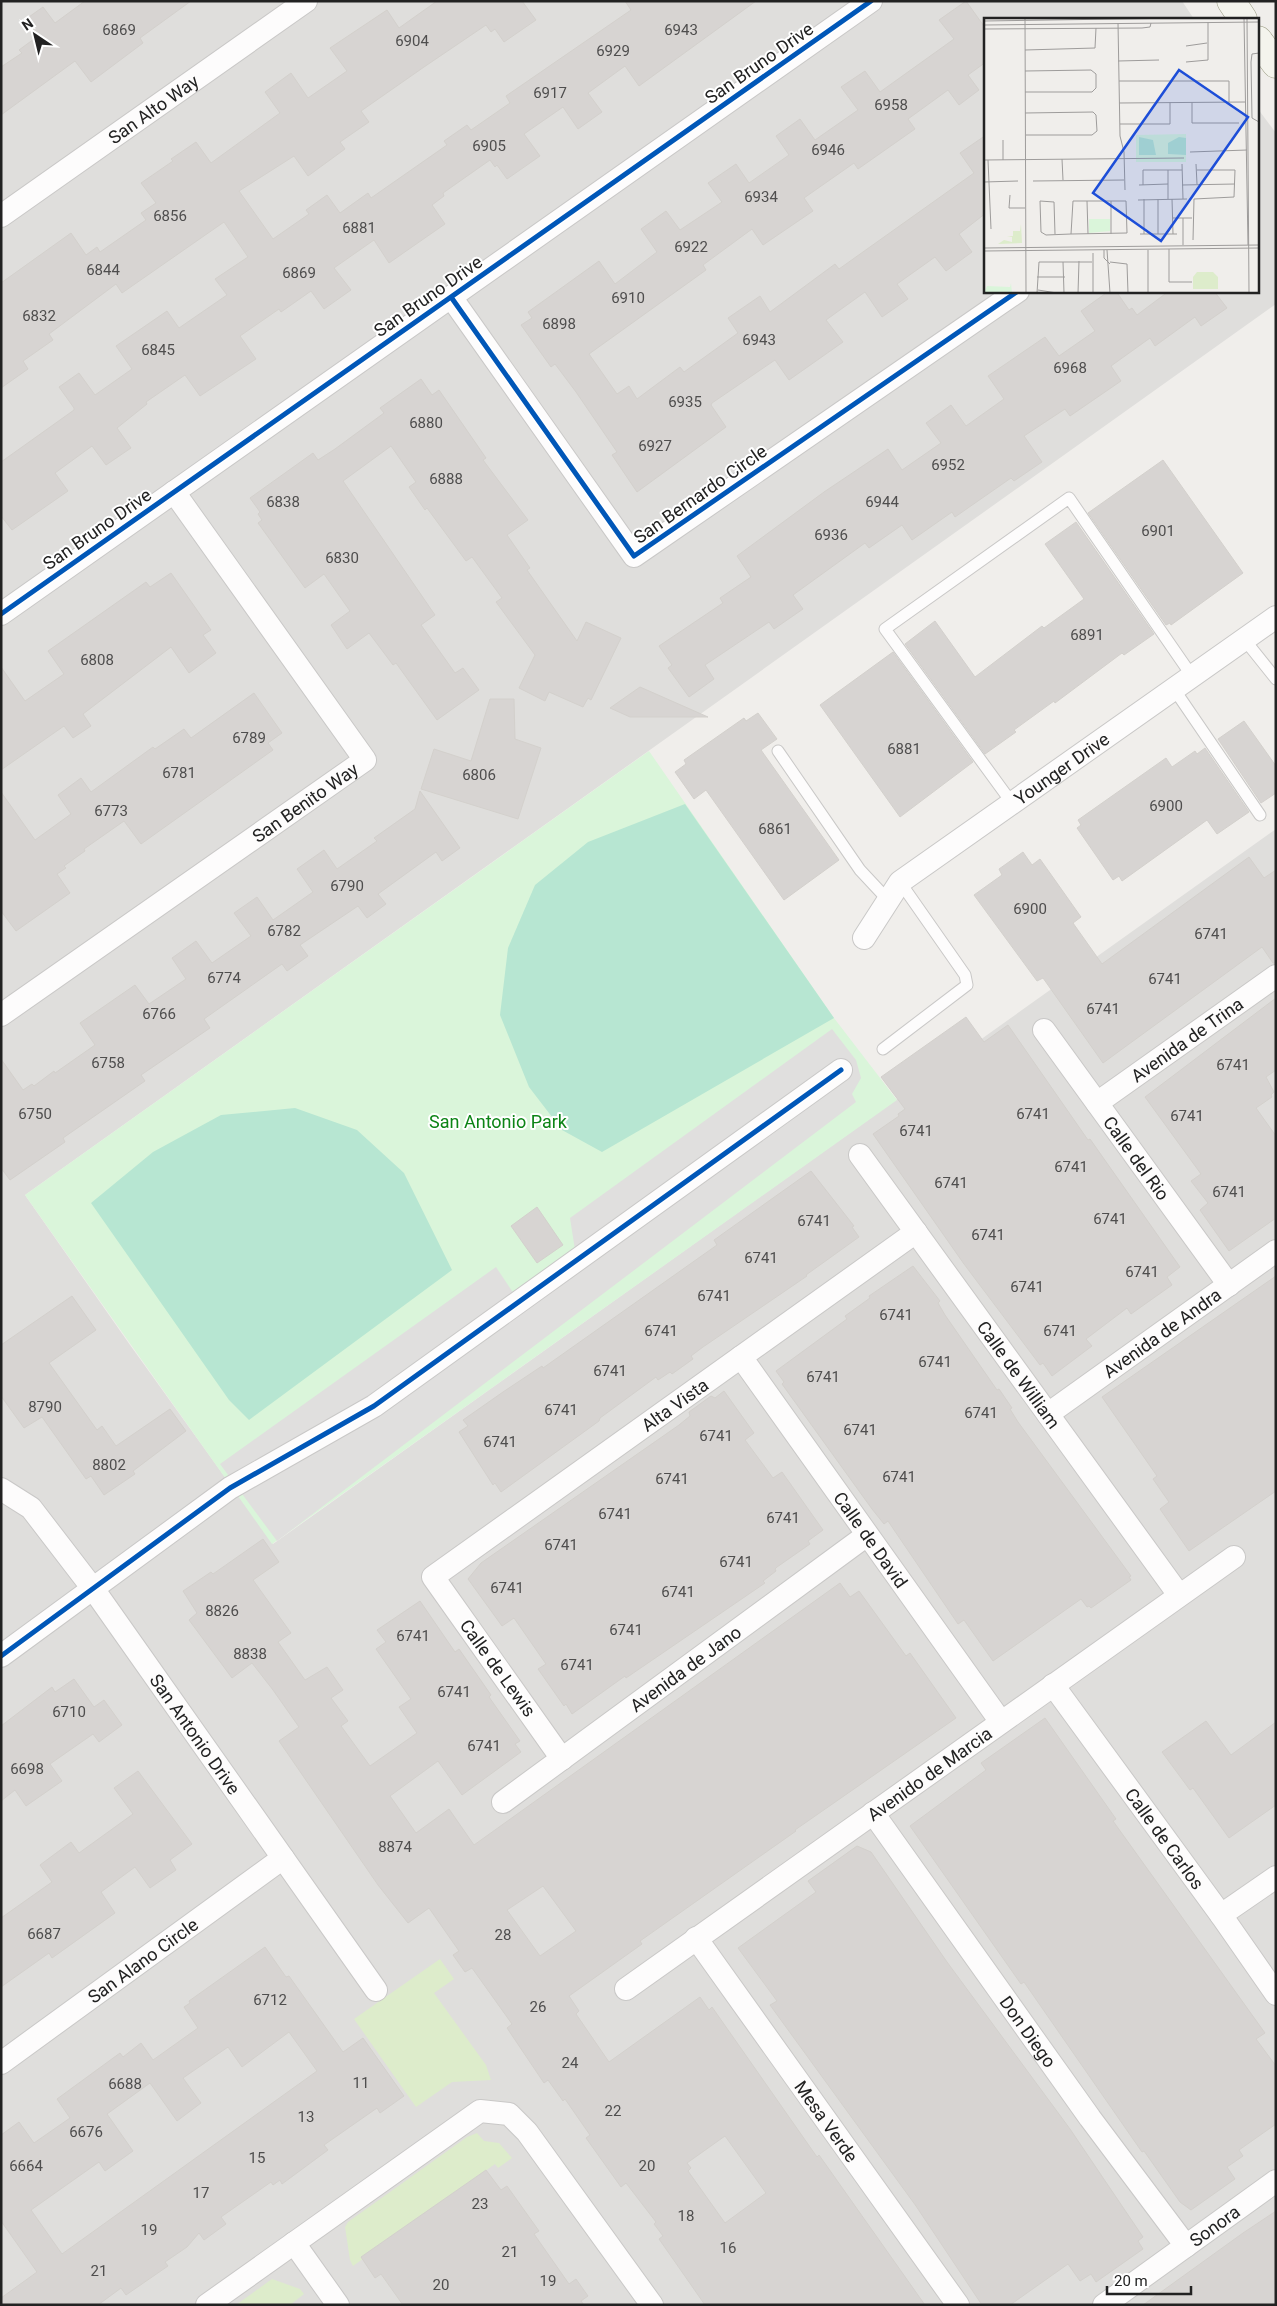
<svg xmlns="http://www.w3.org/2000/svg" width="1277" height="2306" font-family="Roboto,sans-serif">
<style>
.residential{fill:#dfdedc}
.grass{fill:#ddeccb}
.park{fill:#daf5da}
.pitch{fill:#b7e6d2}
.parking{fill:#e0dfde}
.building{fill:#d7d4d2;stroke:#d3d0cc;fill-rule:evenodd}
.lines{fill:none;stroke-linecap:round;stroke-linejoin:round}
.service-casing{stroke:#c9c8c7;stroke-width:13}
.minor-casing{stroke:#c9c8c7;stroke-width:24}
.secondary-casing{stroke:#999a82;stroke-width:29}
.service{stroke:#fdfcfc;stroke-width:11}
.minor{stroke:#fdfcfc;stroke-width:22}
.secondary{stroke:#f4f4ed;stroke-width:28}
.cycleway-casing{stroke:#fff;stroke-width:8}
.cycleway{stroke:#0057b8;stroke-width:5}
.labels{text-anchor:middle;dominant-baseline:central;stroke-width:4;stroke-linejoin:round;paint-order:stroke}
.number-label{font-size:15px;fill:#4f4e4e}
.street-label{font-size:18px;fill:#222;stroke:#fff}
.park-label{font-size:18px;fill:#0c8416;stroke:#fff}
.inset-road{fill:none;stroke:#9e9c9b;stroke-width:1}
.view{fill:#1d4ed8;fill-opacity:0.15;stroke:#1d4ed8;stroke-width:2.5}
.inset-edge{fill:none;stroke:#222;stroke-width:2.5}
</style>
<rect width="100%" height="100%" fill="#f0eeeb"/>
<path class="residential" d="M1,1H1182L1194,19H986V291H1258V109L1276,133V304L25,1195L130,1345L273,1544L1276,829V2305H1Z"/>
<path class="grass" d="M440,1959L454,1979L434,1993L486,2065L491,2080L452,2082L416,2107L354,2019Z
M477,2133L484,2141L499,2143L512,2158L498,2168L495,2164L353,2266L350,2260L345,2227L348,2222L467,2137Z
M272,2279L300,2289L304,2294L290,2305H236Z"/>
<path class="park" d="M649,751L834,1018L897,1100L272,1544L25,1195Z"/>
<path class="pitch" d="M685,804L834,1018L602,1152L562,1130L529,1087L500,1015L508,948L535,885L588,842Z
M295,1108L357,1130L404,1173L452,1270L249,1420L229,1400L91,1203L153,1152L221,1115Z"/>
<path class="parking" d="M832,1029L856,1060L861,1078L852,1094L856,1102L277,1541L220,1464L496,1267L514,1294L575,1250L570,1218Z"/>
<path class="building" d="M85,1H191L140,38L143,43L91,82L75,61L1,115V67L22,53L19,50L38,36L26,19L43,7L55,23Z
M437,1H522L536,20L504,42L495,29L491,32L486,25L424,67L361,111L369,122L340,142L345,149L308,176L294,156L239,191L273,239L309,214L306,210L327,195L340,213L368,193L371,198L447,145L444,141L467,125L471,130L510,103L506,96L631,10L625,1H756L639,86L625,66L588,93L602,112L578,129L563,107L524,134L540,156L507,179L497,165L495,167L490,160L443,193L444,196L432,205L445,224L389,263L374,240L334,268L351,290L324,309L311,291L281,312L279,309L240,336L256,359L200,396L185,375L146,402L147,404L117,428L131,448L106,465L92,446L55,473L68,491L12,530L1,516V462L74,410V408L59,387L79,373L95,395L132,369L116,346L167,311L179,328L227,295L215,279L248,257L224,222L122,293L116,284L49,334L53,340L23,361L28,369L1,388V283L71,233L86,255L97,247L100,252L146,220L141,213L156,203L141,183L173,161L171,159L196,142L211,163L280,113L265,92L291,73L308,98L347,71L330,48L387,10L399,28Z
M966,1L986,29V62L968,75L979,90L959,105L948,90L908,119L915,129L858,169L854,163L804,198L813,211L763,245L752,229L703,265L706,270L589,354L617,394L629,386L637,399L680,367L684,372L738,333L728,318L760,296L770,312L835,264L839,269L974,173L960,153L986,135V213L959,234L972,252L946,271L935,257L897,284L908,299L882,317L865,292L826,320L843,342L789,380L775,360L712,403L711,405L726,427L637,492L612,455L617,452L576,392L555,364L551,367L521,325L532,318L528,312L599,261L615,284L657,252L641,229L666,211L680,230L722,202L708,183L736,164L749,183L789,155L776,136L800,119L815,140L858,110L841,87L865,71L880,92L954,39L939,20Z
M1109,291H1116L1129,310L1132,308L1137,315L1169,291H1214L1227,308L1201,326L1195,317L1155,346L1150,338L1111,366L1121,381L1070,416L1065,409L1024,436L1042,462L1014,481L1011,478L955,517L952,512L912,540L902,525L869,548L865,543L793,595L803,609L774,629L769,622L705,665L714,679L689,697L668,668L672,665L659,646L723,603L720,598L751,577L737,556L824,492L888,449L902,470L941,443L926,423L951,405L966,426L1004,399L988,376L1045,337L1059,356L1095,331L1081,311Z
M421,379L432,395L439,390L486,458L483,460L528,520L507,535L530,568L527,570L577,641L586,622L621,638L591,700L588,698L583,707L549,692L545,701L519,688L535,655L496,602L502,598L472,557L466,561L427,508L425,510L409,487L416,482L391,446L343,481L435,615L421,625L455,673L463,668L479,690L437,720L396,663L393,665L369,633L347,649L331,625L350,611L324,574L305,588L258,523L262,520L258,514L260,512L250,498L313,453L318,460L335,449L384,413L380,408Z
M1163,460L1243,573L1171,625L1170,623L1166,625L1088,513Z
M1076,522L1154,634L1124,655L1122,653L1055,703L1054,701L1014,730L1016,732L985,754L905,644L935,621L975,677L1042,626L1044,628L1084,599L1045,544Z
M171,573L211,630L203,635L216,653L189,673L171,647L83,714L91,726L73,738L64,726L1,770V667L25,701L64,674L48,651L146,582L150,587Z
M893,652L973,762L900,817L820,705Z
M640,687L708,717H630L610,708Z
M254,693L282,733L268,743L273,750L141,844L124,821L84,849L85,851L64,866L66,868L57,874L70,893L16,931L1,911V792L35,840L71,814L58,795L81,778L91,792L153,747L155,749L184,729L191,738Z
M490,699H514L515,739L541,748L518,819L421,789L434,749L471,761Z
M758,713L777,739L761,750L839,860L784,900L706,790L694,799L675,772L686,764L684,760L744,718L746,721Z
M1244,721L1276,766V793L1261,803L1218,739Z
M1205,748L1249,812L1217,834L1207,820L1122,881L1119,876L1113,880L1077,828L1081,825L1078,820L1166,758L1172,767L1195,751L1197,754Z
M420,791L460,848L442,861L436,852L378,894L386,904L367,918L358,906L300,945L308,956L287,971L282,964L204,1019L210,1028L141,1075L145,1081L63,1138L65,1142L10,1180L1,1168V1059L23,1090L32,1084L34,1086L54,1071L55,1073L95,1045L80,1023L135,985L149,1004L186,979L172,958L196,941L212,963L251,936L234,913L257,897L273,920L313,892L297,869L324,850L337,869L377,841L374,838L415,809Z
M1023,852L1032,865L1040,859L1057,883L1081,917L1073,923L1102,964L1249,857L1264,878L1276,870V963H1273L1262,947L1103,1063L1043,978L1037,981L974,895L1002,875L999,869Z
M1276,998V1070L1266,1077L1274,1092L1271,1095L1272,1097L1256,1108L1276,1136V1218L1229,1251L1200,1210L1208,1203L1191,1181L1201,1174L1145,1097Z
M966,1017L984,1042L1008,1025L1088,1140L1090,1139L1180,1267L1167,1277L1172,1285L1131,1314L1127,1308L1086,1339L1092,1346L1052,1376L1043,1363L1040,1365L964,1264L873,1134L899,1116L898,1114L905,1109L881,1077Z
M811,1171L854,1226L852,1227L859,1237L806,1275L807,1276L703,1347L691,1356L693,1359L672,1374L670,1372L658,1380L656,1377L600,1418L599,1421L501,1492L495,1483L493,1485L459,1432L468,1426L463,1420L503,1392L542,1366L543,1368L717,1245L714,1240Z
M537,1207L563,1245L537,1263L511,1226Z
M913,1266L940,1301L938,1303L945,1315L997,1390L999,1389L1012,1408L1010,1409L1018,1422L1131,1576L1129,1577L1131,1580L1091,1608L1089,1606L1087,1607L1081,1599L993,1661L964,1620L958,1624L888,1521L884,1524L872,1509L782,1384L784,1382L776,1371L847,1319L845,1316L870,1298L869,1296Z
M1276,1276V1491L1189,1551L1160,1509L1169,1502L1153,1479L1157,1476L1102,1397Z
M72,1296L96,1330L49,1363L97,1430L102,1426L116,1446L170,1409L186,1431L133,1471L135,1474L104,1495L91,1476L86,1479L42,1417L24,1428L1,1396V1345Z
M724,1391L754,1433L745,1440L773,1478L782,1472L823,1530L808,1541L810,1544L777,1567L775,1569L776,1571L763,1581L765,1583L626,1678L625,1676L572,1714L566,1704L564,1706L538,1669L546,1664L514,1618L502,1626L468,1579L481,1563L679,1425L690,1416L689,1412L711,1396L715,1398Z
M263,1539L279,1562L253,1580L291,1633L278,1642L305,1680L327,1667L343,1690L331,1698L348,1721L341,1726L370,1766L417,1733L399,1707L411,1699L376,1649L386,1642L377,1630L420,1601L455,1652L459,1649L491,1695L489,1697L520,1741L515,1744L521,1752L462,1795L438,1761L390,1796L416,1833L449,1809L474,1845L840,1583L850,1597L859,1591L906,1656L910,1653L956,1718L795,1830L796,1831L640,1941L642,1944L569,1996L579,2011L576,2014L609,2062L700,1997L709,2010L712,2007L817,2157L819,2155L925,2305H705L659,2239L663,2236L654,2224L656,2222L626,2183L621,2187L586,2138L590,2135L565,2099L563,2101L548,2080L544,2083L507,2028L512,2024L472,1968L465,1972L453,1955L459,1951L429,1908L408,1923L378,1885L279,1741L299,1727L273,1690L252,1663L232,1678L189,1620L197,1613L183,1591L211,1572L213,1574ZM543,1886L576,1931L540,1956L507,1910ZM725,2136L766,2193L725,2223L688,2171L691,2168L687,2163Z
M74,1679L94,1707L104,1700L122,1725L99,1742L93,1734L50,1764L62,1781L26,1806L15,1790L1,1801V1726L52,1687L55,1692Z
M1045,1718L1116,1819L1113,1821L1265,2033L1256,2039L1276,2066V2124L1239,2150L1243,2156L1227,2167L1235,2179L1191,2210L1180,2202L1144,2151L1142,2152L1024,1982L1021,1984L910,1826L986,1770L981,1763Z
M1206,1721L1231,1755L1276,1722V1805L1229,1838L1193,1788L1190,1790L1162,1752Z
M138,1771L192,1844L170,1860L176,1870L150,1888L135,1867L101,1892L115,1913L52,1958L49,1953L1,1987V1918L52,1882L40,1865L71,1842L79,1853L133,1814L114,1788Z
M857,1846L871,1852L947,1962L1070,2129L1143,2237L1138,2241L1143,2249L1096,2282L1091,2274L1080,2281L1068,2264L1010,2305H982L916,2206L770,2005L777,2001L738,1948L816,1892L808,1881Z
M265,1947L286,1977L289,1976L343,2052L363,2038L404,2096L380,2113L377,2108L324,2145L328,2150L282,2184L280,2180L273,2185L271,2182L221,2217L226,2224L204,2240L199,2233L187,2247L165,2262L168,2266L126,2295L121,2288L98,2305H1V2298L37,2272L1,2221V2135L19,2122L34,2143L70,2118L57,2099L120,2053L123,2057L141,2043L153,2060L198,2028L184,2007L190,2003L189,2001ZM289,2032L317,2071L62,2254L31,2210L99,2162L105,2171L133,2151L107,2114L150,2083L177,2121L201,2103L183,2078L228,2047L242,2067Z
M486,2170L501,2190L507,2186L539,2231L534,2234L569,2284L576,2279L588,2296L581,2301L584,2305H403L381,2274L375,2278L361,2257Z
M1276,2211V2305H1143L1243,2233Z"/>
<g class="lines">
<defs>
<path id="service" d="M1244,639L1276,679
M1174,689L1260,815
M778,751L860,870L888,900
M1012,803L885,629L1069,498L1192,676
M883,1049L967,985L965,975L900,882"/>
<g id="minor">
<path id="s1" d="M1,216L306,1"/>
<path d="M451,297L634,556L1018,291"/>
<path d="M1,614L871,1"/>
<path id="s2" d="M864,938L900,882L1276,617"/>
<path id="s3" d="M1,1015L365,760L174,492"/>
<path id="s4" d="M1044,1030L1229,1285"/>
<path id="s5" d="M1097,1103L1276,976"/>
<path id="s6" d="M860,1155L1179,1595"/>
<path id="s7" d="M741,1357L1001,1722"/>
<path id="s8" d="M1048,1414L1276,1251"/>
<path id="s9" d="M1,1489L31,1508L94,1590L376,1990"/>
<path d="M1,1656L230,1488L374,1406L841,1070"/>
<path id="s10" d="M1053,1685L1221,1915L1276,1994"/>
<path id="s11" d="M562,1759L433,1577L916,1232"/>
<path id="s12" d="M503,1802L867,1535"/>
<path id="s13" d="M873,1813L1090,2118L1186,2246"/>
<path d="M1221,1915L1276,1877"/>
<path id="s14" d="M696,1938L958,2305"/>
<path id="s15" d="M626,1989L1234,1557"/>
<path id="s16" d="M1,2063L283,1858"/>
<path d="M294,2243L338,2305"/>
<path d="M207,2305L480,2111L509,2114L527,2132L652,2305"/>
<path id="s17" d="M1104,2305L1276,2181"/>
</g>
<path id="secondary" d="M1231,1L1243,19
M1258,40L1276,64"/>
</defs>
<use href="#service" class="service-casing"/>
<use href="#minor" class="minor-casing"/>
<use href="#secondary" class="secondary-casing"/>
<use href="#service" class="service"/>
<use href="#minor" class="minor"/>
<use href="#secondary" class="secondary"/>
<defs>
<path id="cycleway" d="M451,297L634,556L1018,291
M1,614L871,1
M1,1656L230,1488L374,1406L841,1070"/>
</defs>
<use href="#cycleway" class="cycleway-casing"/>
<use href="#cycleway" class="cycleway"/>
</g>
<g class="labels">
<g class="number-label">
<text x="119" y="30">6869</text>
<text x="681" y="30">6943</text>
<text x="412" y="41">6904</text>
<text x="613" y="51">6929</text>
<text x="550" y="93">6917</text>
<text x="891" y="105">6958</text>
<text x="489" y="146">6905</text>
<text x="828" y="150">6946</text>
<text x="761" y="197">6934</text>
<text x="170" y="216">6856</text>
<text x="359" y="228">6881</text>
<text x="691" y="247">6922</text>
<text x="103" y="270">6844</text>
<text x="299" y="273">6869</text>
<text x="628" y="298">6910</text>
<text x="39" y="316">6832</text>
<text x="559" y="324">6898</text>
<text x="759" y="340">6943</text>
<text x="158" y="350">6845</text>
<text x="1070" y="368">6968</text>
<text x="685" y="402">6935</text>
<text x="426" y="423">6880</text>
<text x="655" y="446">6927</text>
<text x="948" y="465">6952</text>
<text x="446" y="479">6888</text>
<text x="283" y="502">6838</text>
<text x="882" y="502">6944</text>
<text x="1158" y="531">6901</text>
<text x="831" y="535">6936</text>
<text x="342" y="558">6830</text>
<text x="1087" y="635">6891</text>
<text x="97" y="660">6808</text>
<text x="249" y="738">6789</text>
<text x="904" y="749">6881</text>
<text x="179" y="773">6781</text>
<text x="479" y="775">6806</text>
<text x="1166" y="806">6900</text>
<text x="111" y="811">6773</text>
<text x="775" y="829">6861</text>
<text x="347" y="886">6790</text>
<text x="1030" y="909">6900</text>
<text x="284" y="931">6782</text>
<text x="1211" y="934">6741</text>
<text x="224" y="978">6774</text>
<text x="1165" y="979">6741</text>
<text x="1103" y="1009">6741</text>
<text x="159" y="1014">6766</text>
<text x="108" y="1063">6758</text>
<text x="1233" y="1065">6741</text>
<text x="35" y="1114">6750</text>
<text x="1033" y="1114">6741</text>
<text x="1187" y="1116">6741</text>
<text x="916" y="1131">6741</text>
<text x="1071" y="1167">6741</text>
<text x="951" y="1183">6741</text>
<text x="1229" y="1192">6741</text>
<text x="1110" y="1219">6741</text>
<text x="814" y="1221">6741</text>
<text x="988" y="1235">6741</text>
<text x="761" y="1258">6741</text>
<text x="1142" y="1272">6741</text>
<text x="1027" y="1287">6741</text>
<text x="714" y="1296">6741</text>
<text x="896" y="1315">6741</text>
<text x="661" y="1331">6741</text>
<text x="1060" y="1331">6741</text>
<text x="935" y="1362">6741</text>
<text x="610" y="1371">6741</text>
<text x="823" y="1377">6741</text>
<text x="45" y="1407">8790</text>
<text x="561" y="1410">6741</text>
<text x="981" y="1413">6741</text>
<text x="860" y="1430">6741</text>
<text x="716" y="1436">6741</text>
<text x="500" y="1442">6741</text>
<text x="109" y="1465">8802</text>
<text x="899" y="1477">6741</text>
<text x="672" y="1479">6741</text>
<text x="615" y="1514">6741</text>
<text x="783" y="1518">6741</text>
<text x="561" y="1545">6741</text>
<text x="736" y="1562">6741</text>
<text x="507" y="1588">6741</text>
<text x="678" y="1592">6741</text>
<text x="222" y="1611">8826</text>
<text x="626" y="1630">6741</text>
<text x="413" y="1636">6741</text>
<text x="250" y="1654">8838</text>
<text x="577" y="1665">6741</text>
<text x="454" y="1692">6741</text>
<text x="69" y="1712">6710</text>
<text x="484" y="1746">6741</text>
<text x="27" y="1769">6698</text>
<text x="395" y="1847">8874</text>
<text x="44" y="1934">6687</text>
<text x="503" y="1935">28</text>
<text x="270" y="2000">6712</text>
<text x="538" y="2007">26</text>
<text x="570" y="2063">24</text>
<text x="361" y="2083">11</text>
<text x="125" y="2084">6688</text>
<text x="613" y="2111">22</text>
<text x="306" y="2117">13</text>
<text x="86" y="2132">6676</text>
<text x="257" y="2158">15</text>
<text x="26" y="2166">6664</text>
<text x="647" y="2166">20</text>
<text x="201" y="2193">17</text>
<text x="480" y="2204">23</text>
<text x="686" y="2216">18</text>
<text x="149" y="2230">19</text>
<text x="728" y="2248">16</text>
<text x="510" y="2252">21</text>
<text x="99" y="2271">21</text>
<text x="548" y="2281">19</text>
<text x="441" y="2285">20</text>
</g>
<g class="street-label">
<text transform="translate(759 63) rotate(-35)">San Bruno Drive</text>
<text stroke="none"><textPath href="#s1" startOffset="186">San Alto Way</textPath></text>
<text transform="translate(428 296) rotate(-35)">San Bruno Drive</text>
<text transform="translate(700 494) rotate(-35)">San Bernardo Circle</text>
<text transform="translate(97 529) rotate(-35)">San Bruno Drive</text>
<text stroke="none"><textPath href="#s2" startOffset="264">Younger Drive</textPath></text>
<text stroke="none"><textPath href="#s3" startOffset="371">San Benito Way</textPath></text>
<text stroke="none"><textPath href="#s5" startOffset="110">Avenida de Trina</textPath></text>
<text stroke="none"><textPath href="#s4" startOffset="158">Calle del Rio</textPath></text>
<text stroke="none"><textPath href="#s8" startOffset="140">Avenida de Andra</textPath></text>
<text stroke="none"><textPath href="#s6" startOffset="271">Calle de William</textPath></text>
<text stroke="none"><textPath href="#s11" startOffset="520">Alta Vista</textPath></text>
<text stroke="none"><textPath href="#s7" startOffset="224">Calle de David</textPath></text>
<text transform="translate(498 1668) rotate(54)">Calle de Lewis</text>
<text stroke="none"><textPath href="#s12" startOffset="226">Avenida de Jano</textPath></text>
<text stroke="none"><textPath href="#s9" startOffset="315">San Antonio Drive</textPath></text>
<text stroke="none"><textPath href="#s15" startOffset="372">Avenido de Marcia</textPath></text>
<text stroke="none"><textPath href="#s10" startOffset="190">Calle de Carlos</textPath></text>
<text stroke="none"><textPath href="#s16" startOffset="175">San Alano Circle</textPath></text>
<text stroke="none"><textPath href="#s13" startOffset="268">Don Diego</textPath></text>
<text stroke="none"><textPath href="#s14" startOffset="225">Mesa Verde</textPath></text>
<text stroke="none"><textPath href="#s17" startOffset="136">Sonora</textPath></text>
</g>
<g class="park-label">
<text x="498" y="1121">San Antonio Park</text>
</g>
</g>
<g transform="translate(984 18)">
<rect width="275" height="275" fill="#f0eeeb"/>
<path d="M37,206L38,225L14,226L20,222L28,224V219L23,218H29V213H36ZM213,254H229L234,259V271H209V259Z" fill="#ddeccb"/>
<path d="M202,116V144H152V117ZM105,201H126V213L105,215ZM27,265L28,275H0L3,268L26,269Z" fill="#daf5da"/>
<path d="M155,119L169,122L172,137H155ZM195,119L202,120V137L184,136V125Z" fill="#b7e6d2"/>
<path class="inset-road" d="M41,0L42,275M260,0L264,227M263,0L265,275M0,3L199,0M134,5L136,118L140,134L141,172M0,7L275,4M0,11L158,10L166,9L167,5M202,28L223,25M41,32L111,30L112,10M275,35L268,36L267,44L268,100L275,104M134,43L175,42M202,44L224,42V4M41,53L107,52L112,56V70L108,74H41M135,63H245V84M208,84V105H255M135,85L261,84M41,95L109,94L112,97L113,113L108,117H42M136,106H186V84M19,122V142M206,134L263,132M78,141L79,162M0,142L200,140M4,142L7,211M198,146L199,181M212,146L213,166M184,152V181M49,163L140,162M0,164L34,163M155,167L184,166M159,167V152H198M198,167L251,166M26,177L25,190H41M160,181V216M174,181V216M188,181L189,216M154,182L203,181M89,183H142L143,215L87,216ZM103,183L104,216M127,183V216M189,200H208M199,200V227M71,216L70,184L56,183L57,214L62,217L87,216M156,216H193M209,222L210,181L250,179L251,152H213M0,230L275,227M185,231V264H208M120,232V240L126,246M123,232L126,275M164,232V275M0,233L275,230M109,235V275M79,244L80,275M126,244L143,246L144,275M53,259H81M54,272L73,275M53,275L55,244H108M94,275L95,243"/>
<path class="view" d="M195,52L264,99L177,223L109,175Z"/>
<rect width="275" height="275" class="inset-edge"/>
</g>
<rect width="1277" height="2306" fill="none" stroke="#222222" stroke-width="5"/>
<g transform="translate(35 35) rotate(325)" stroke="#ffffff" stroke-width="4" paint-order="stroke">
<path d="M0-4L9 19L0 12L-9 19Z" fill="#222222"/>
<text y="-8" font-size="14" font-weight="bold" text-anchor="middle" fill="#222222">N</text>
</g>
<path d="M1107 2286v8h84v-8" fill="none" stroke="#222222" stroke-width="2.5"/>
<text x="1114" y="2286" font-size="15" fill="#222222" stroke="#ffffff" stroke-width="4" paint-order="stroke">20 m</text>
</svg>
